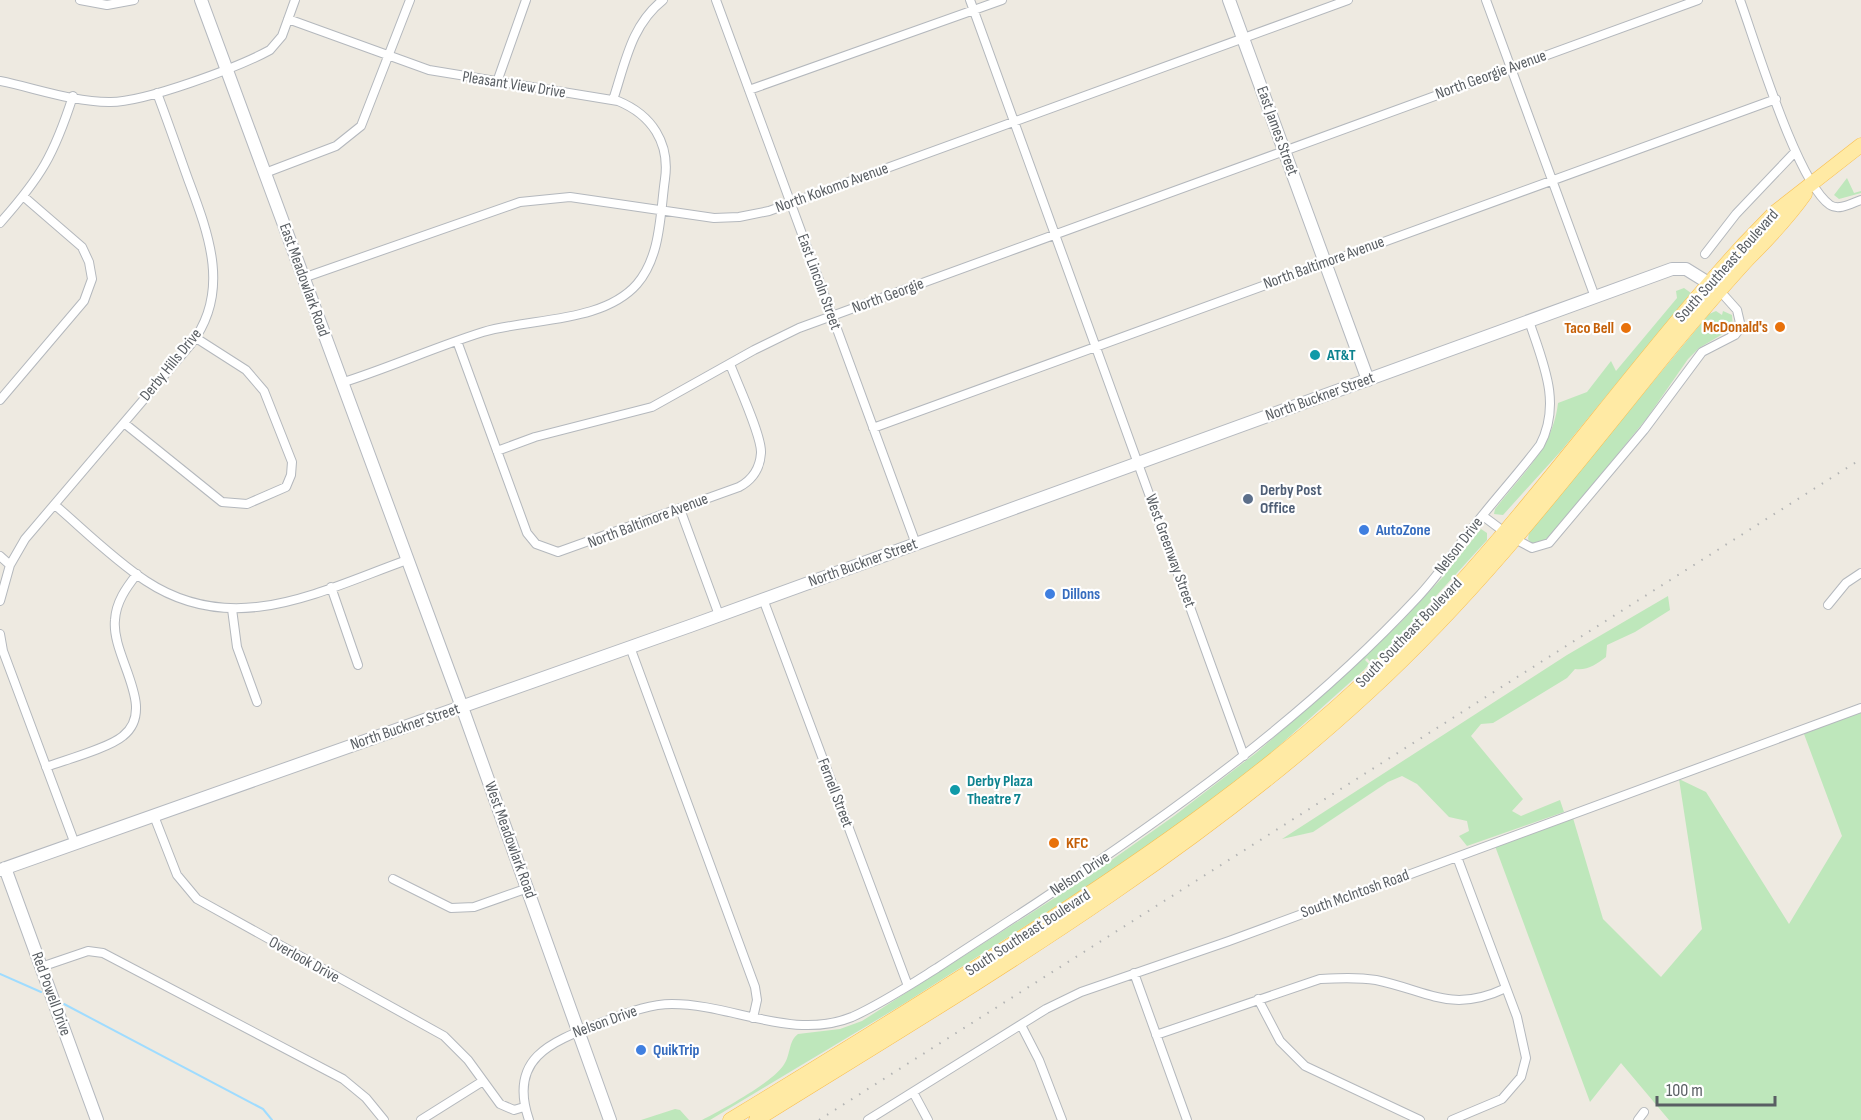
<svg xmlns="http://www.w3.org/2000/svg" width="1861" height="1120" font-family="'Sofia Sans Condensed',sans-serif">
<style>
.green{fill:#bee7bb}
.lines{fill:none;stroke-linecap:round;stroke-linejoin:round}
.stream{stroke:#9fdcff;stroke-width:2}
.street-casing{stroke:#b4b8bd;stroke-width:10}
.secondary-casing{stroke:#b5b9bf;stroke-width:14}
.primary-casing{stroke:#fabe4d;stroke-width:15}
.street{stroke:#fff;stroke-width:8}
.secondary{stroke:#fff;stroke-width:12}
.primary{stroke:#ffeaa4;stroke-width:14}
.rail{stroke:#b3b4b4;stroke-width:2;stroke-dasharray:1.5 8;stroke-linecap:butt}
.food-dot{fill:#e8710a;stroke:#fff;stroke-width:2}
.culture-dot{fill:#0f9aa8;stroke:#fff;stroke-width:2}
.service-dot{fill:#5c6f8a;stroke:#fff;stroke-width:2}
.shop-dot{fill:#3f7fe0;stroke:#fff;stroke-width:2}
.labels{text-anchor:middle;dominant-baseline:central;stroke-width:4.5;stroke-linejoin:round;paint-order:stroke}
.street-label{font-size:16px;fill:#595e63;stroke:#fff}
.food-label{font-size:16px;font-weight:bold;fill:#c56008;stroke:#fff;text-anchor:end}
.culture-label{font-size:16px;font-weight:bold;fill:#0d838f;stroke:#fff;text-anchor:start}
.service-label{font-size:16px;font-weight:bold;fill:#4e5e75;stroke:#fff;text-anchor:start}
.shop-label{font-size:16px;font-weight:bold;fill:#366cbe;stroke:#fff;text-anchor:start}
</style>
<rect width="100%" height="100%" fill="#eeeae1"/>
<path class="green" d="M1847,178L1854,193L1861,191V193L1839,199L1834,195Z
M1684,288L1691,293L1561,451L1503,515L1494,514L1495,509C1522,474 1553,448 1558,403L1587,392L1611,361L1616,371L1677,298L1676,291Z
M1716,311L1722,315L1723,311L1732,315L1733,328L1699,348L1688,359L1647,418L1554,532L1542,542L1532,544L1528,539L1529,532L1709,314Z
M1481,529L1487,533V540L1375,663H1371L1367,658L1365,660L1369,664L1365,669L1243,778L1155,843L905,1003L710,1120H702C722,1110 771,1083 783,1066C791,1056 788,1041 798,1034L840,1029L862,1021L1089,876L1174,816L1256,753L1335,684L1401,622L1442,578Z
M1668,596L1670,610L1635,632L1607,645L1606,657C1597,664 1587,671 1575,669L1567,678L1493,723L1481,724L1471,736L1523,799L1512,811L1521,816L1560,800L1564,812L1467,846L1459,836L1469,831L1467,821L1449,817L1417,784L1402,776L1388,782L1313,832L1282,839L1567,655Z
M1861,711V1120H1669L1621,1063L1590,1102L1495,846L1573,818L1603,919L1661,977L1702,929L1679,779L1706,792L1789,924L1842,836L1804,734Z
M675,1109L680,1110L689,1120H641Z"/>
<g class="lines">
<path class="stream" d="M0,974L41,992
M64,1004L263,1109L272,1120"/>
<defs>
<path id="street" d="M80,0L107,5L134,0
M716,0L916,544
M970,0L1244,756
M1486,0L1595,297
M1740,0C1756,44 1797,182 1830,205C1839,211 1852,203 1861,200
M288,19L429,70L618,101C652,115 670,143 665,179C660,214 661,256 637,284C603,323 531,318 483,332C435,347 389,368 341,383
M0,81C35,88 73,102 109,102C143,103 239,67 270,50L282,36L295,0
M497,82L526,0
M749,90L1002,0
M613,100C625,64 631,25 663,0
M265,173L336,146L361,126L410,0
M0,223C41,177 54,155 73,96
M1705,254L1736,214L1795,152
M303,278L520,202L570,197L714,218L739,217L769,211L1348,0
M457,341L527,533L536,544L558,552L739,487C752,480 760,468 761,453C762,436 737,383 730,364
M0,400L84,301L92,279L89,262L82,247L23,196
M124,423L222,502L247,504L286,487L291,475L292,462L264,391L246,370L196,338
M873,428L1776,99
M497,451L535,437L652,407L754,350L799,328L1698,0
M55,505C84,530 113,559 146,581C234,639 320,591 407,560
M680,509L719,615
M1483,516L1503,531
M1515,539L1532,548L1549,543L1644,430L1702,352L1735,335L1741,327L1737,310L1720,291
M0,556L10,565
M331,587L358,665
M763,599L908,986
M0,601L10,565L25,539L191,344C231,292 209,235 188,179C178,151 168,122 157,93
M1828,605L1846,583L1861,573
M232,609L237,647L257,702
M0,634L3,651L75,844
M630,647L755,987L757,1000L753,1018
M46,767C65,760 109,748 123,736C158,708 111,657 115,620C116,602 126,588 137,574
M154,816L177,875L197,899L444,1036L468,1060L500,1104L514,1110L524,1107
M393,879L451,908L474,907L528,888
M41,967L88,951L103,953L343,1079L366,1098L384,1120
M1134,973L1187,1120
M1258,999L1280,1041L1305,1066L1420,1120
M1021,1025L1039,1060L1062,1120
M1156,1035L1320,979C1339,978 1357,977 1376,980C1429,991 1451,1014 1506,988
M913,1092L928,1120
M421,1120L483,1081
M529,1120C507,1056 554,1041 603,1022C625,1014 648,1004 672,1004C732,1004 793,1041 852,1017C881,1004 910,985 937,968C970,946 1003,925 1035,904C1172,813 1305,718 1417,598C1438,576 1455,550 1474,526C1495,499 1519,473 1540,445C1562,403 1543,363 1529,321
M868,1120L1046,1009L1081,992L1229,941L1861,708
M1452,1120L1502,1099L1521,1077L1526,1058L1517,1017L1457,857
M1638,1120L1644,1112"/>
<path id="secondary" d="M201,0L462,707L610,1120
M1229,0L1368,380
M5,868L97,1120
M0,870L690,626L1672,269H1686L1715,287"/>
<path id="primary" d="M730,1120C827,1061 923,1002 1018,940C1149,856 1279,766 1390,657C1519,530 1622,378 1743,245L1774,213L1861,145
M756,1120C968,988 1188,860 1371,690C1483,587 1575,466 1670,349C1696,318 1722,287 1749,258C1770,237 1788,218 1805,194"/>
</defs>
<use href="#street" class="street-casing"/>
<use href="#secondary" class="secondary-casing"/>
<use href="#primary" class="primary-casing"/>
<use href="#street" class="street"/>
<use href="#secondary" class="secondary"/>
<use href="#primary" class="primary"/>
<path class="rail" d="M819,1120L1861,459"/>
</g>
<g class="food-dot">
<circle cx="1780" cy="327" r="6"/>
<circle cx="1626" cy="328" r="6"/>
<circle cx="1054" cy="843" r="6"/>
</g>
<g class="culture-dot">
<circle cx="1315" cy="355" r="6"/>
<circle cx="955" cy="790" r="6"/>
</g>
<circle class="service-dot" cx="1248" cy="499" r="6"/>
<g class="shop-dot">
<circle cx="1364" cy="530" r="6"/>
<circle cx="1050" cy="594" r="6"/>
<circle cx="641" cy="1050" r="6"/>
</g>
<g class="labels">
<g class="street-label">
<text transform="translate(1491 75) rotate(-20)">North Georgie Avenue</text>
<text transform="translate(514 85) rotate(9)">Pleasant View Drive</text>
<text transform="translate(1277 131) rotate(70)">East James Street</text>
<text transform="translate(832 188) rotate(-20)">North Kokomo Avenue</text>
<text transform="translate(1324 263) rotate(-20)">North Baltimore Avenue</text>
<text transform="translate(1727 266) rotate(-48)">South Southeast Boulevard</text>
<text transform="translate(304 280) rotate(70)">East Meadowlark Road</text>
<text transform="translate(819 282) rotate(70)">East Lincoln Street</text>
<text transform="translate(888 296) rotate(-20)">North Georgie</text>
<text transform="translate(171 365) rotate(-51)">Derby Hills Drive</text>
<text transform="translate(1320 397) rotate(-20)">North Buckner Street</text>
<text transform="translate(648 521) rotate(-21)">North Baltimore Avenue</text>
<text transform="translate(1459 546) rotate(-52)">Nelson Drive</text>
<text transform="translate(1170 551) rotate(70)">West Greenway Street</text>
<text transform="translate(863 563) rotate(-20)">North Buckner Street</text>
<text transform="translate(1409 633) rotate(-46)">South Southeast Boulevard</text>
<text transform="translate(405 727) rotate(-19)">North Buckner Street</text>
<text transform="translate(835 793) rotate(69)">Fernell Street</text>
<text transform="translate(510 840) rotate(70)">West Meadowlark Road</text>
<text transform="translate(1080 874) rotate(-33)">Nelson Drive</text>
<text transform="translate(1355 894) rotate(-20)">South McIntosh Road</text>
<text transform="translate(1028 933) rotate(-33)">South Southeast Boulevard</text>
<text transform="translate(304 960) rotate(29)">Overlook Drive</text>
<text transform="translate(51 994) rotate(70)">Red Powell Drive</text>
<text transform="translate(605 1022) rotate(-20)">Nelson Drive</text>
</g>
<g class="food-label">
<text x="1768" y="327">McDonald's</text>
<text x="1614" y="328">Taco Bell</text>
<text x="1066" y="843" text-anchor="start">KFC</text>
</g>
<g class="culture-label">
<text x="1327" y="355">AT&amp;T</text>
<text x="967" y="781">Derby Plaza<tspan x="967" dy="18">Theatre 7</tspan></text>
</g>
<g class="service-label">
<text x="1260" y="490">Derby Post<tspan x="1260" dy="18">Office</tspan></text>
</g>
<g class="shop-label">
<text x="1376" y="530">AutoZone</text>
<text x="1062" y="594">Dillons</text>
<text x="653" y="1050">QuikTrip</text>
</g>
</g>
<path d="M1657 1096v9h118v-9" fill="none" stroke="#595e63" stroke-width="3"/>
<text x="1666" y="1096" font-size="18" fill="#595e63" stroke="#ffffff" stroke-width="4.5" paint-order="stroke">100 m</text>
</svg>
